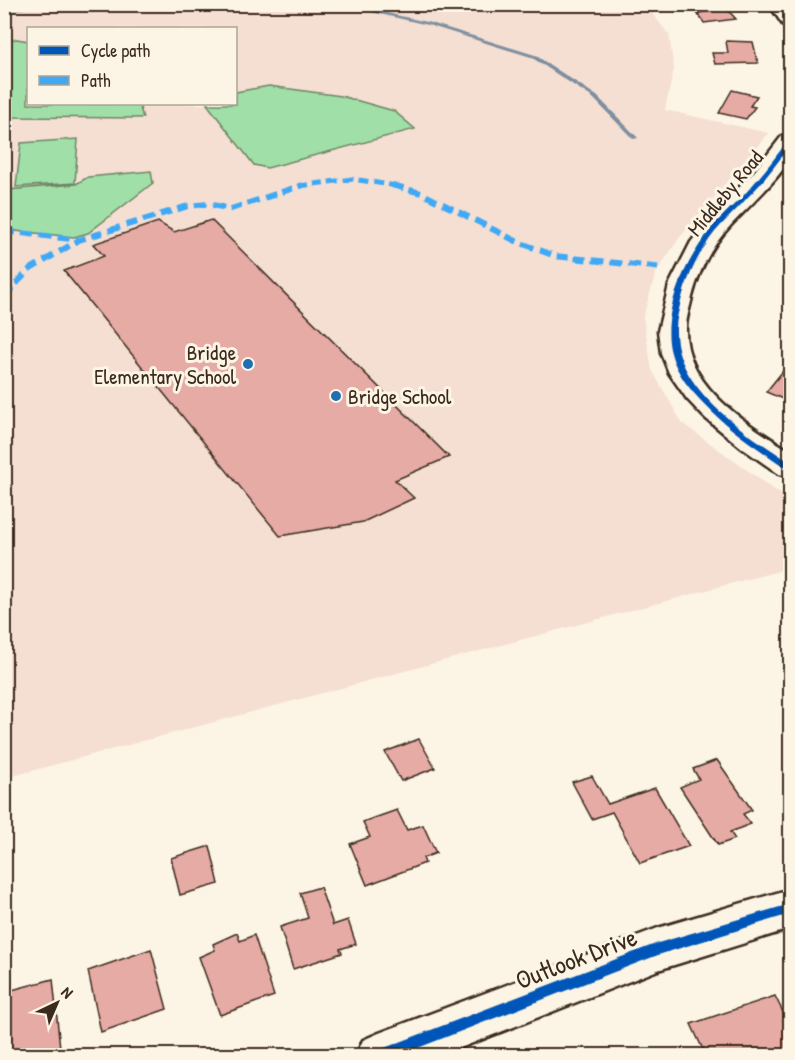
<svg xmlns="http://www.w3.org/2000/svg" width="795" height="1060" font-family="'Patrick Hand',sans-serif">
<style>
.built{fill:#f5dfd2;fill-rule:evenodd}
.green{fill:#a0dfa8;stroke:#6e8463;stroke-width:1.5}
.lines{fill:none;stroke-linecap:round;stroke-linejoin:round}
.stream{fill:#7f8fa0;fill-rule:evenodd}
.building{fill:#e5aba4;stroke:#3b2a1e;stroke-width:1.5}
.minor-casing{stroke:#3b2a1e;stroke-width:5}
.minor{fill:#fcf5e5;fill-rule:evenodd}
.quiet-far1{stroke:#3fa9f5;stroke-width:5;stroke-dasharray:10 5;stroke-linecap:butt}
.quiet{stroke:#3fa9f5;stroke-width:6;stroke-dasharray:12 6;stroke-linecap:butt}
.cycleway-casing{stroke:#fcf5e5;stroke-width:4}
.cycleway{fill:#0057b8;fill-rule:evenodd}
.poi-dot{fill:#1f6fb2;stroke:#fcf5e5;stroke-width:2}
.labels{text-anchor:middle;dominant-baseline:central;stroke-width:6;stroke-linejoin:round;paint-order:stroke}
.street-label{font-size:21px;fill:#3b2a1e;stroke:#fcf5e5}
.poi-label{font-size:21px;fill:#3b2a1e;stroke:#fcf5e5;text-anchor:end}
.near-street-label{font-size:26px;fill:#3b2a1e;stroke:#fcf5e5}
</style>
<rect width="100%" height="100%" fill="#fcf5e5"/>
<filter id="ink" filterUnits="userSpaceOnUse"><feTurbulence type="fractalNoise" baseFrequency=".0167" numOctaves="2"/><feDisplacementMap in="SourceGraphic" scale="12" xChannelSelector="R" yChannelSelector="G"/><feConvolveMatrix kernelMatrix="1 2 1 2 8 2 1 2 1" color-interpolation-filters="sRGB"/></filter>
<g filter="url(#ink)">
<path class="built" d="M5,5H646L669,35L674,69L665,110L769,133L680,237L656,273L643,317L652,370L682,423L790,501V568L5,778ZM28,28H236V104H28Z"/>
<path class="green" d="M17,39L28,41V104H139L143,118L5,117V40Z
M269,86L341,96L394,111L415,129L267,168L254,165L207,104H236V92Z
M78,139L75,183L16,187L21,143Z
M151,171L153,183L88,233L74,237L5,230V192L7,190L76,184L88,177Z"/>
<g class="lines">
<path class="stream" d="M35,4H59L4,11V7Z
M336,4H348L431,23L535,55L597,96L638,138L633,139L593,98L531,57L428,25Z"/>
</g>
<path class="building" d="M722,4L736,19L704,23L697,13L707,12L702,5Z
M726,41L753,42L758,63L715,64L712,53H728Z
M732,90L757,96L750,106L755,107L746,119L719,113Z
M211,220L449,457L395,480L414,498L363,522L280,536L64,271L104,256L93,244L158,222L174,232Z
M787,366L790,367V402L766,392Z
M419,739L435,768L401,781L385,752Z
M717,760L752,810L743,814L751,824L730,832L735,839L718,845L680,787L699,779L693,769Z
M592,776L608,804L655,788L689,846L640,863L612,812L592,819L572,782Z
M397,810L407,830L423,825L436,853L423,858L425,863L367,885L350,844L370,837L363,822Z
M210,846L219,884L180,895L171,858Z
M320,887L333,925L348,920L356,944L340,949L342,953L293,969L280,927L308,918L300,893Z
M237,933L240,941L254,935L274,996L220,1015L199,957L215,950L213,944Z
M151,949L167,1009L101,1032L88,971Z
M53,979L60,1048L34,1056H4V992Z
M775,996L790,1026V1056H706L691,1024Z"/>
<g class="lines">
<defs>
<path id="minor" d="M769,4H788L790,8V27L783,25Z
M790,134C791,140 792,151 790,157C786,172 743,212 731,225C712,245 699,270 692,297C690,307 686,318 686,328C684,387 748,424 790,451V477L779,474L742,448L704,417L687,399L669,373L661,353L658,331L669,285L691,242L709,219L754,172L782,136Z
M790,889V929L658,970L440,1056H356L363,1040L379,1033L658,928Z"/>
</defs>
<use href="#minor" class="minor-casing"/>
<use href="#minor" class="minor"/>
<path class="quiet-far1" d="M299,186L352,179L397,186"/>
<path class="quiet" d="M392,185L421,193L516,241L555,256L663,268
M4,231L79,240
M4,297L29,270L79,240L188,206L208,204L231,209L303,185"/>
<defs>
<path id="cycleway" d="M790,139V145C777,164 763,182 747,198C737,210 725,220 715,232C699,252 688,276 681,301C679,310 676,319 676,328C674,390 746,433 790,462V469C780,465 772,458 763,452C743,438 723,424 706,406C691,391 676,373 671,353C660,313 686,261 710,230C719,218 731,208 742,197C758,179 774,160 788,140Z
M790,904V914L658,955L397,1056H373L375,1052L379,1050L658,943Z"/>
</defs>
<use href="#cycleway" class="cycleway-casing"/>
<use href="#cycleway" class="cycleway"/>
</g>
</g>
<g class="poi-dot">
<circle cx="248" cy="364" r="6"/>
<circle cx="336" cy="396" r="6"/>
</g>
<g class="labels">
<g class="street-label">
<text transform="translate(725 193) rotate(-50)">Middleby Road</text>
</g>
<g class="poi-label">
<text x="236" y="352">Bridge<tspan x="236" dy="24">Elementary School</tspan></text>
<text x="348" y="396" text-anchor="start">Bridge School</text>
</g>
<g class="near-street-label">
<text transform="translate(576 958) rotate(-21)">Outlook Drive</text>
</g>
</g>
<rect width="795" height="1060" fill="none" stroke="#fcf5e5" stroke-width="24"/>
<rect x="12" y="12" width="771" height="1036" fill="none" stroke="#3b2a1e" stroke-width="2" filter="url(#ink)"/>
<rect x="27" y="27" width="210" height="78" fill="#fcf5e5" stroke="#afa495" stroke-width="1.5"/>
<rect x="39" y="46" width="30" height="9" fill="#0057b8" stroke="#afa495" stroke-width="1.5"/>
<text x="81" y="57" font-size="18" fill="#3b2a1e">Cycle path</text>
<rect x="39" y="76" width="30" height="9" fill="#3fa9f5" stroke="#afa495" stroke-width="1.5"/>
<text x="81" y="87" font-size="18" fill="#3b2a1e">Path</text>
<g transform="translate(57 1003) rotate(44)" stroke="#fcf5e5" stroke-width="4.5" paint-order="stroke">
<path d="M0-4.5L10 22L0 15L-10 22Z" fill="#3b2a1e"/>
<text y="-9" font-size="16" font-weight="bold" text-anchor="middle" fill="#3b2a1e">N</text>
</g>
</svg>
